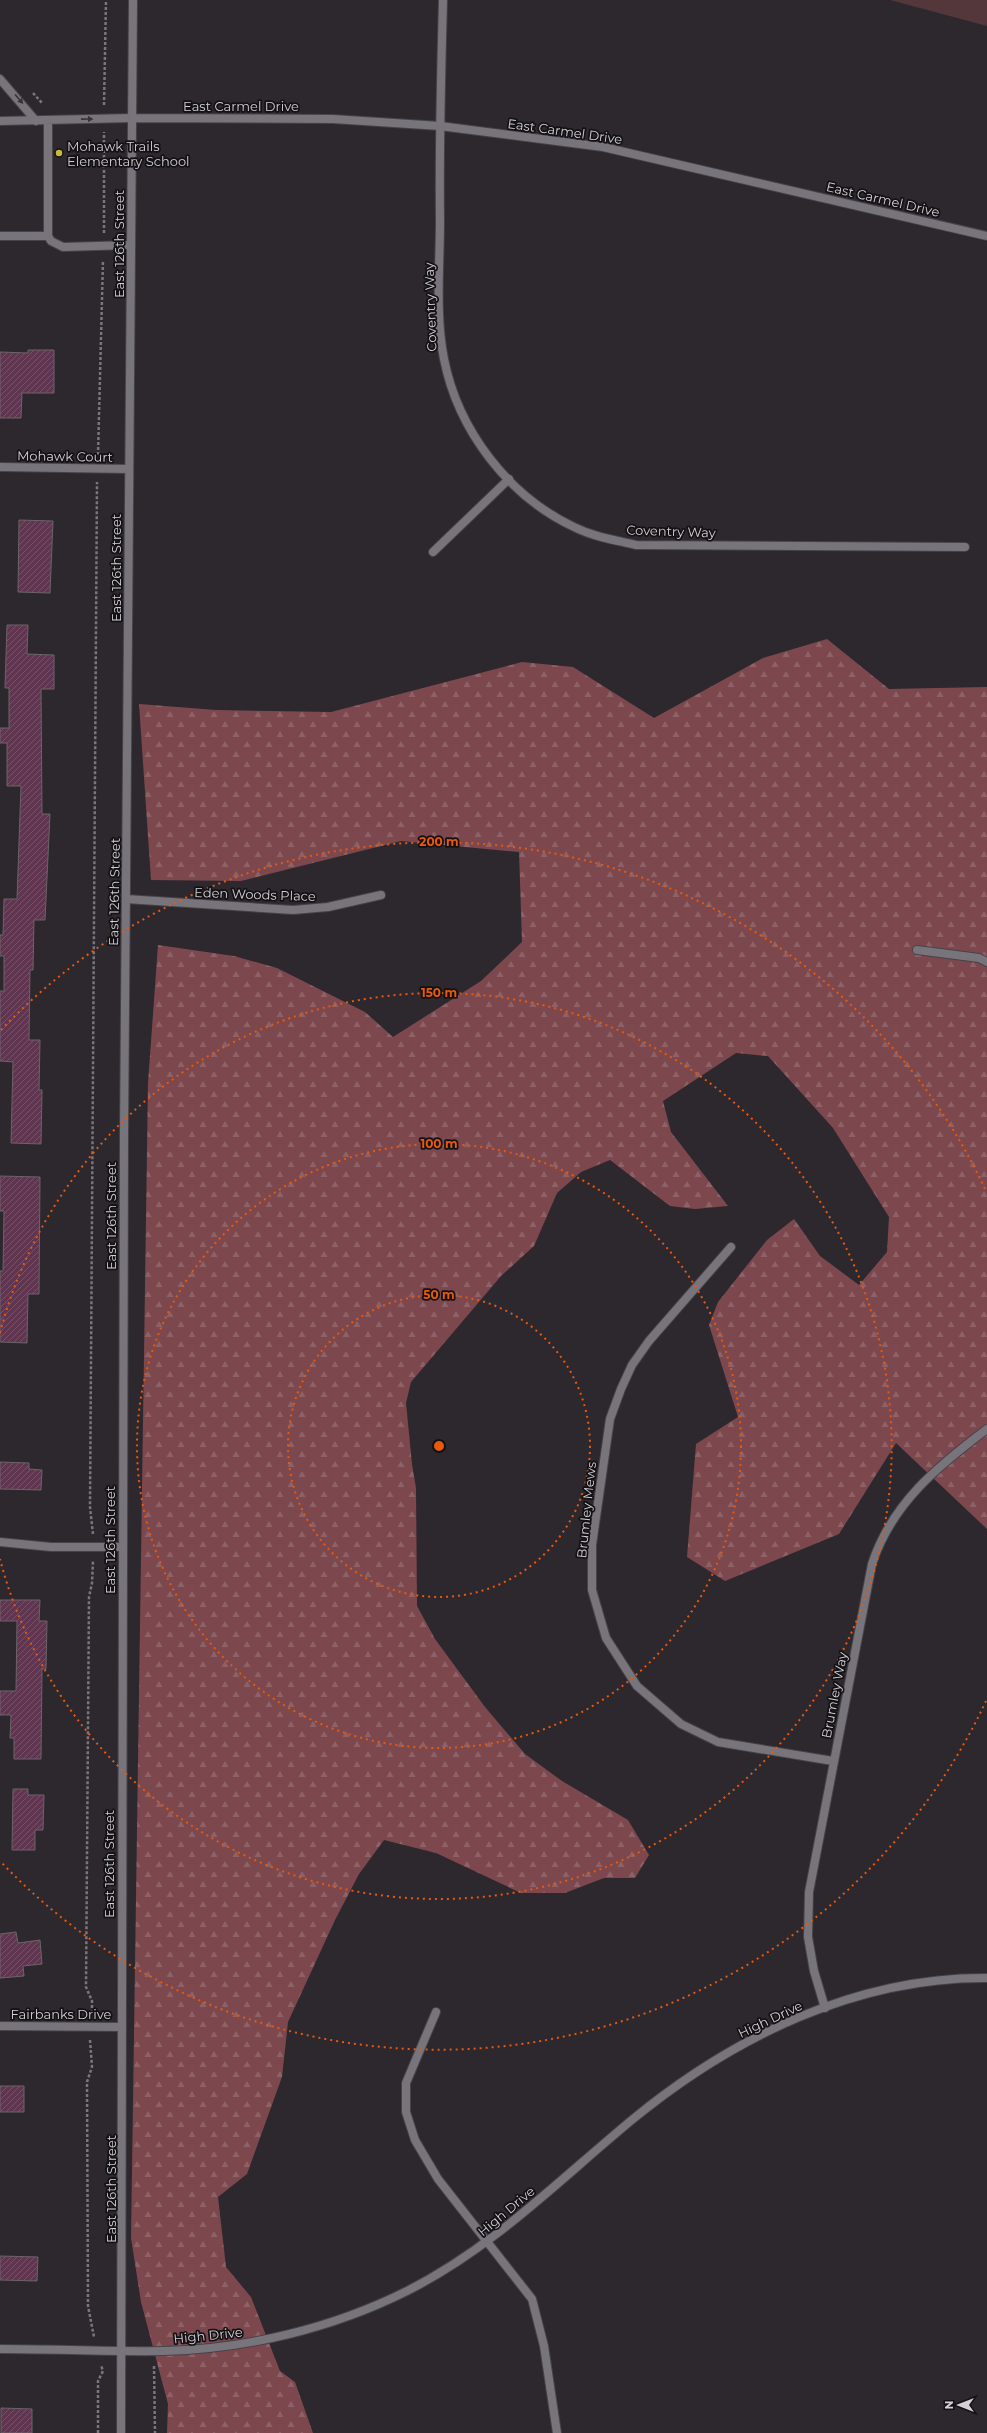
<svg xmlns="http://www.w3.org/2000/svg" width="987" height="2433" font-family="Montserrat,sans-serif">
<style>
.green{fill:#54373a}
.forest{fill:url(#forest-firs)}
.building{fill:url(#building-hatch);stroke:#6c6469}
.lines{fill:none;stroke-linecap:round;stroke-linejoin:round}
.service-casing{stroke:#464348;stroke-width:10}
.minor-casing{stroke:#464348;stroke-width:10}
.tertiary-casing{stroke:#464348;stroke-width:10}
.path{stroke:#7a767c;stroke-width:2.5;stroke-dasharray:3 2;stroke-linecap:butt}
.service{stroke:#78747c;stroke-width:8}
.minor{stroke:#78747c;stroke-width:8}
.tertiary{stroke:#78747c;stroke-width:8}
.oneway{fill:#363438}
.ring{fill:none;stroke:#e8590c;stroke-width:2;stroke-dasharray:2 4}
.poi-dot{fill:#caba3a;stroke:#131114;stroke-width:1.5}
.labels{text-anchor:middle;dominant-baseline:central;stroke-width:3.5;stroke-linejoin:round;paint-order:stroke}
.street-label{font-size:13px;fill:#d3d0d5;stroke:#131114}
.poi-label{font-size:13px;fill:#d3d0d5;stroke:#131114;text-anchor:start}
.centre{fill:#e8590c;stroke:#131114;stroke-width:2}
.ring-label{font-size:12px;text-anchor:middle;font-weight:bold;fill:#e8590c;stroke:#131114;stroke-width:3.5;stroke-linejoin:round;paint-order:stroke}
</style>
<defs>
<pattern id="forest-firs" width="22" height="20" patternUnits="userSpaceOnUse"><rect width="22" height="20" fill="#7c484e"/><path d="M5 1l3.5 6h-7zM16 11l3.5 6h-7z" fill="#8e6167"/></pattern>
<pattern id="building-hatch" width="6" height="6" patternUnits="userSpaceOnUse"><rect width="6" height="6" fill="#603550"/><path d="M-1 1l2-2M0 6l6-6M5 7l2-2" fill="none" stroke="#765168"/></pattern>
</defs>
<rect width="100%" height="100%" fill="#2c282e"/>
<path class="green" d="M890,0H987V26Z"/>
<path class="forest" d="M827,639L889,689L987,687V1529L896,1443L839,1534L725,1581L687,1557L696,1444L738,1417L709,1325L718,1302L767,1240L794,1219L820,1256L859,1285L887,1252L889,1217L833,1128L768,1056L736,1053L663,1101L671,1132L728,1206L695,1209L670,1206L610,1160L581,1172L557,1193L534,1246L501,1276L411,1382L406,1403L412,1464L416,1488L417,1606L435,1639L485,1707L525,1754L562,1781L628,1820L649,1855L635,1878H604L565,1893H521L436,1853L384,1840L359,1874L335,1920L288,2022L282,2077L247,2174L218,2197L226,2267L251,2297L280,2371L295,2382L313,2433H167L168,2404L141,2302L131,2238L148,1083L158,945L234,956L277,968L365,1012L393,1037L481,981L522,942L519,852L401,841L241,881L151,880L139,704L216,710L331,712L522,662L573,667L654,718L763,658Z"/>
<path class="building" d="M28,350H54V393H22L21,418H0V352L28,353Z
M19,520L53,521L50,593L18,592Z
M7,625H28L27,654L54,655V689H41L42,814H50L45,920H34L33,970H30L29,1040H40L39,1090H42L41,1144L11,1143L13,1062L0,1061V991H4V956H0V935H3L4,899H17L21,786H7V743H0V728H9V688H5Z
M0,1176L40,1177L39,1294H28L27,1343L0,1342V1271H3L4,1211H0Z
M0,1462L29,1463V1469L42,1470L41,1490L0,1489Z
M0,1600H40L39,1621H47L46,1669H42L41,1759H14V1738H10L11,1715H0V1691H16L17,1621H0Z
M13,1789H28V1795H44L43,1830H35V1850H12Z
M16,1932L18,1943L40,1940L42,1964L23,1966L24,1976L0,1978V1934Z
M0,2086H24V2112H0Z
M0,2256L38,2257L37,2281L0,2280Z
M1,2408L32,2409V2433H1Z"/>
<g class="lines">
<defs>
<path id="service" d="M0,79L36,121
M48,120V236L51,241L63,247L131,245
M0,121L132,118
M0,236H48"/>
<path id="minor" d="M443,0C441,73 439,147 440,220C440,265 435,315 444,359C458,430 508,496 574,527C594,537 615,540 636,545L965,547
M0,467L129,469
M433,552L509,479
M126,899L293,910L328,907L381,895
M917,950L979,958L987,962
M731,1247L649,1341L632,1365L621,1389L610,1419L592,1545V1590L606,1638L637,1686L681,1724L718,1742L833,1761
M0,1542L51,1547H122
M825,2008L814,1971L808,1937L809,1892L872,1564C892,1503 938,1466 987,1429
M436,2012L406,2083V2112L415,2140L438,2179L532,2299L544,2346L557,2433
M0,2026L122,2027
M0,2349C55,2349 110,2352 164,2351C247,2349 333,2328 407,2291C494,2247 559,2180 633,2119C733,2037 856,1977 987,1978"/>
<path id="tertiary" d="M132,118L333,119L440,126L603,147L987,236
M121,2433L124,1134L133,0"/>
</defs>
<use href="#service" class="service-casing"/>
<use href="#minor" class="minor-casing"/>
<use href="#tertiary" class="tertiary-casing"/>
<path class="path" d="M33,93L42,103
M104,105L106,0
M104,233V132
M98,455L103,260
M93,1534L90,1507L97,482
M92,2013V2001L86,1987L89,1597L92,1583L93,1561
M90,2040L92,2067L87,2082L88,2306L94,2337
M154,2366L155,2433
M98,2433V2381L103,2371L101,2365"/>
<use href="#service" class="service"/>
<use href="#minor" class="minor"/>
<use href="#tertiary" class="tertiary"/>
</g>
<defs><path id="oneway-solid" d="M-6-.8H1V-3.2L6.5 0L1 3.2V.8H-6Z"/></defs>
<g class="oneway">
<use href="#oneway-solid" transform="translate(19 99) rotate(49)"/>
<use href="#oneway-solid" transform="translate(87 119) rotate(-1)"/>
</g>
<g class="ring">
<circle cx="439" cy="1446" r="151"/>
<circle cx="439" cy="1446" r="302"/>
<path d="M0 1333A453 453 0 1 1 0 1559"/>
<path d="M986 1701A604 604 0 0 1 1 1862M1 1030A604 604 0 0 1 986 1191"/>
</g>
<circle class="poi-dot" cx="59" cy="153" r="4"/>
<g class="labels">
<g class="street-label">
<text x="241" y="106">East Carmel Drive</text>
<text transform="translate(565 131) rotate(8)">East Carmel Drive</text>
<text transform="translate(883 199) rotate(13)">East Carmel Drive</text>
<text transform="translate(119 244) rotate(-90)">East 126th Street</text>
<text transform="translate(430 307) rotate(-92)">Coventry Way</text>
<text transform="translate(65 456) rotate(1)">Mohawk Court</text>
<text transform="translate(671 531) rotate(2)">Coventry Way</text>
<text transform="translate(116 568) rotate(-90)">East 126th Street</text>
<text transform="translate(114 892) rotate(-89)">East 126th Street</text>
<text transform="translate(255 894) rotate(2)">Eden Woods Place</text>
<text transform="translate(111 1216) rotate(-90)">East 126th Street</text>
<text transform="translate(586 1510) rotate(-84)">Brumley Mews</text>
<text transform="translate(110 1540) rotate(-90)">East 126th Street</text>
<text transform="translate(834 1695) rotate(-79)">Brumley Way</text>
<text transform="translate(109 1864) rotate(-90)">East 126th Street</text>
<text x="61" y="2014">Fairbanks Drive</text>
<text transform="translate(770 2019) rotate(-25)">High Drive</text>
<text transform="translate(111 2189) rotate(-90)">East 126th Street</text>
<text transform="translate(506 2211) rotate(-40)">High Drive</text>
<text transform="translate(208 2335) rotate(-6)">High Drive</text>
</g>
<g class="poi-label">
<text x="67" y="146">Mohawk Trails<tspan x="67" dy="15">Elementary School</tspan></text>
</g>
</g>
<circle cx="439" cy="1446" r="6" class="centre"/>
<g class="ring-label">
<text x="439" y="846">200 m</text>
<text x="439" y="997">150 m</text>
<text x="439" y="1148">100 m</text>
<text x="439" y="1299">50 m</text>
</g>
<g transform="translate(959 2405) rotate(270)" stroke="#131114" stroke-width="3" paint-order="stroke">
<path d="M0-3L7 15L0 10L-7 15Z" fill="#d3d0d5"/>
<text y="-6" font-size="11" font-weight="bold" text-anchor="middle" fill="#d3d0d5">N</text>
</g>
</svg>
